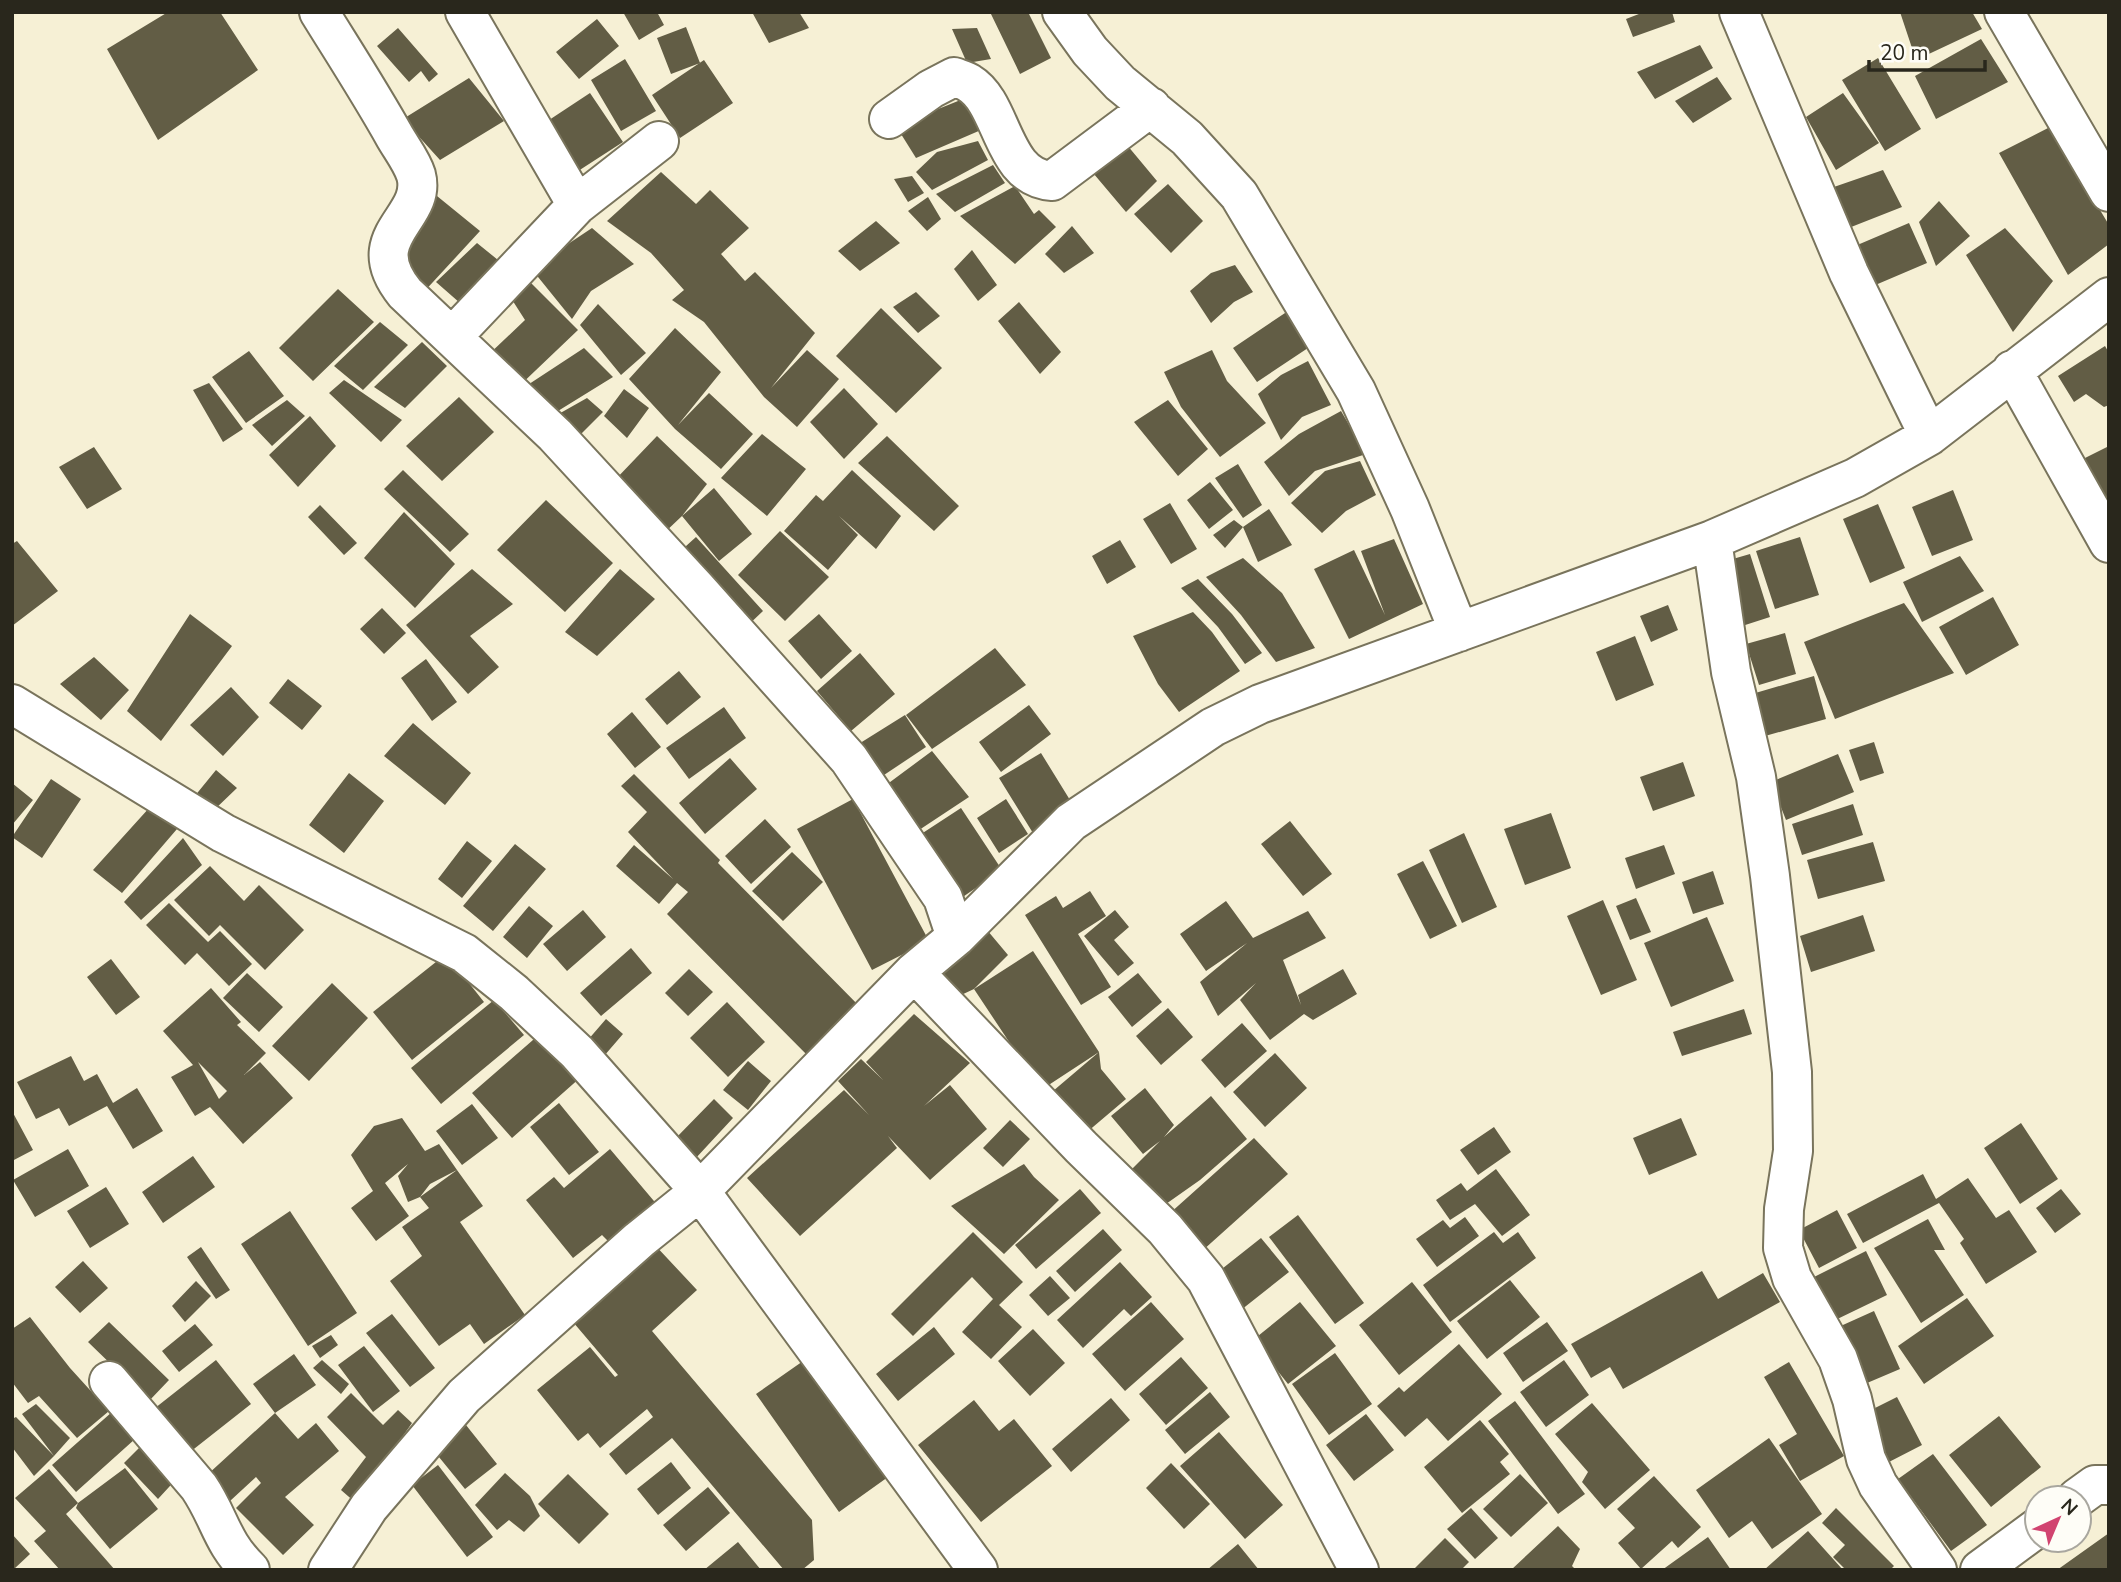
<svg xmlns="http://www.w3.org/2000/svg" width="2121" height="1582" font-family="'Nunito Sans',sans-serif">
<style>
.building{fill:#625d45;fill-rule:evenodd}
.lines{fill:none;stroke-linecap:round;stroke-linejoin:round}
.minor-casing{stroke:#79745c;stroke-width:42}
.minor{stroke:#fff;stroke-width:38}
</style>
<rect width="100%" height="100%" fill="#f6f0d5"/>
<path class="building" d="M168,12H220L258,70L158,140L107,49Z
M623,12H657L664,25L639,40Z
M752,12H799L809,28L769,43Z
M990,12H1028L1051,58L1020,74Z
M1644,12H1672L1675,22L1633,37L1626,19Z
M1900,12H1972L1982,29L1916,60Z
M597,19L619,46L579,79L556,52Z
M686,27L700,63L671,74L657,38Z
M398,28L438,74L429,82L421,71L409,82L377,46Z
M977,28L991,59L967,63L952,29Z
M1981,39L2008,82L1936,119L1915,76Z
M1700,45L1713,68L1655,99L1637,72Z
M1878,58L1921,129L1885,151L1842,80Z
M625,59L656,111L621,131L591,80Z
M704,60L733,103L680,138L652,95Z
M1717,77L1732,99L1693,123L1675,101Z
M469,78L504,121L440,160L403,119Z
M590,93L623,142L572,175L540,126Z
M1843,93L1879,143L1836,170L1806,117Z
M963,99L981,130L916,158L896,126Z
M2050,127L2109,225V244L2068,275L1999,153Z
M1122,139L1157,181L1126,212L1088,167Z
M978,141L988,160L932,190L916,172L937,152Z
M993,165L1005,183L955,212L936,194Z
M1883,170L1902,207L1841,231L1831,188Z
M661,172L696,204L710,190L749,228L721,254L745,281L755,272L815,333L771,388L807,350L839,379L797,427L764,397L704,322L672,300L684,290L651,253L607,221Z
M912,176L924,193L908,202L894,179Z
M1168,184L1203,221L1171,253L1134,214Z
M1015,186L1034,214L1039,210L1056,227L1015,264L960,216Z
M437,196L480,231L421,295L397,246Z
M928,197L941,219L927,231L908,211Z
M1939,201L1970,236L1936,266L1919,222Z
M876,221L900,243L860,271L838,251Z
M1909,223L1927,263L1873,286L1855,246Z
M1072,226L1094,253L1064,273L1045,254Z
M592,228L634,264L591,291L572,319L534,272L553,254Z
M2005,228L2053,281L2013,332L1966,255Z
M477,243L498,260L460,303L436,282Z
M972,250L997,285L978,301L954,269Z
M1235,265L1253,292L1234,302L1211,323L1190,291L1211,273Z
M527,279L578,330L514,391L486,357L525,320L509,295Z
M338,289L374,322L313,381L279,348Z
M916,292L940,316L918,333L893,307Z
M1019,302L1061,352L1040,374L998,321Z
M598,304L646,353L621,375L580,325Z
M881,308L942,368L896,413L836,356Z
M1291,309L1314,344L1257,382L1233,348Z
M380,322L408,345L363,390L334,366Z
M675,328L721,372L678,425L709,393L753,434L721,469L675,429L629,379Z
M422,342L447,366L405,408L374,387Z
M2105,346L2109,353V405L2104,407L2086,394L2074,402L2058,376Z
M584,348L613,377L545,419L520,390Z
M1212,350L1227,381L1266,423L1220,457L1181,407L1164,372Z
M249,351L284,396L246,423L212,377Z
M1308,361L1331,405L1302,417L1281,440L1258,394L1281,375Z
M344,380L402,420L381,442L329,393Z
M209,383L243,429L223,442L193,390Z
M844,388L878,424L844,459L810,422Z
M624,389L649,408L627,438L604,416Z
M459,397L494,432L442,481L406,446Z
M587,398L603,412L570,445L548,420Z
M287,400L305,416L272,446L252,425Z
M1168,400L1208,449L1178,476L1134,422Z
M1341,411L1366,454L1315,471L1289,496L1264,462L1299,434Z
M310,416L336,446L298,487L269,455Z
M762,434L806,469L767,516L721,478Z
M657,436L707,484L682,516L663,534L614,481Z
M887,436L959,506L934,531L858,463Z
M2109,446V500L2095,507L2073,464Z
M94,447L122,489L87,509L59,467Z
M1360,461L1376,495L1346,511L1322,533L1291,503L1325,471Z
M1238,464L1262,505L1243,518L1215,478Z
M403,470L469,534L450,552L384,489Z
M852,470L901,516L876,549L839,516L858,535L828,570L784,531L816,495L823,501Z
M1210,482L1233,510L1209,529L1187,500Z
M714,488L752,534L719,561L682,516Z
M1953,490L1973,540L1932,556L1912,507Z
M546,500L613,563L565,612L497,550Z
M1170,503L1197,549L1171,564L1143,519Z
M1878,504L1905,568L1870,583L1843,519Z
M320,505L357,543L344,555L308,517Z
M1269,509L1292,545L1258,562L1243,527Z
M404,512L455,564L415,608L364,558Z
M1234,520L1243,527L1225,548L1213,535Z
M780,531L829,577L785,621L738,575Z
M696,537L763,611L743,630L675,556Z
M1800,537L1819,595L1775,609L1756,551Z
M1394,539L1423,604L1349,639L1314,569L1354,550L1385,615L1361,551Z
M1120,540L1136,567L1107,584L1092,556Z
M17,541L58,591L12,626V544Z
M1750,554L1770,617L1739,627L1719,563Z
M1960,556L1984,591L1922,622L1903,582Z
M1243,558L1282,593L1315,648L1276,662L1241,615L1206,577Z
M472,569L513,604L470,636L499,667L468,694L406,625Z
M620,569L655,599L597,656L565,632Z
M1198,579L1232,614L1262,653L1245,664L1218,627L1181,588Z
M1993,597L2019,645L1966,675L1939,627Z
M1904,603L1954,673L1835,719L1804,642Z
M1668,605L1678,630L1651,642L1640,616Z
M382,608L406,633L384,654L360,629Z
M1193,612L1212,632L1240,671L1179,712L1158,684L1133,636Z
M190,614L232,646L161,741L127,711Z
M819,614L852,651L821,679L788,641Z
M1785,633L1796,674L1759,685L1746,644Z
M1635,636L1654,685L1616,701L1596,652Z
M995,648L1026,685L932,749L906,715Z
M860,653L895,694L851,731L817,691Z
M94,657L129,690L101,720L60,684Z
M426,659L457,702L432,721L401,678Z
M679,671L701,697L667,725L645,699Z
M1814,676L1826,719L1765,736L1752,694Z
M288,679L322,706L302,730L269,703Z
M231,687L259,717L223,756L190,725Z
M1029,705L1051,734L1001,772L979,742Z
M724,707L746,738L689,779L666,748Z
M632,712L661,747L635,768L607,734Z
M905,715L926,747L878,779L857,745Z
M413,723L471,773L445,805L384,756Z
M1874,742L1884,773L1860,781L1849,750Z
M932,751L969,797L910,836L878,791Z
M1041,753L1078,813L1036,838L999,778Z
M1838,754L1854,792L1786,820L1771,782Z
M730,758L757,789L705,834L679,803Z
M1683,762L1695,796L1653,811L1640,777Z
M216,770L237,788L212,812L194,797Z
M349,773L384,801L344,853L309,825Z
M634,774L720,860L718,863L867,1014L816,1064L667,914L688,892L677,883L659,904L616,866L634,845L673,879L628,832L647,812L621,786Z
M51,779L81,799L42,858L12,837Z
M12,783L33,800L12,825Z
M853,799L929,941L872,970L797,829Z
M1006,799L1028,834L999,853L977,818Z
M1853,804L1863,835L1802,855L1792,824Z
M150,807L177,829L122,893L93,870Z
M961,808L1002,870L954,903L912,840Z
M1551,813L1571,868L1525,885L1504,829Z
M765,819L791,847L751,884L725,856Z
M1290,821L1332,874L1303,896L1261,844Z
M1464,833L1497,907L1462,923L1429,850Z
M183,838L202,865L141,920L124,902Z
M467,841L492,861L462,898L438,879Z
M1873,842L1885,881L1818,899L1807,860Z
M515,844L546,869L493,931L463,906Z
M1664,845L1675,874L1636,889L1625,858Z
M792,852L823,882L783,921L752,891Z
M1423,861L1457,926L1430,939L1397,874Z
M210,866L244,901L259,885L304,930L265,970L220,925L209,936L174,900Z
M1713,871L1724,904L1693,914L1682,882Z
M1090,891L1106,916L1078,934L1111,987L1081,1005L1025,915L1056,896L1063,908Z
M1636,898L1651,932L1630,940L1616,906Z
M1603,900L1637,980L1601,995L1567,916Z
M1226,901L1253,938L1308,911L1326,938L1283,960L1301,1005L1298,995L1343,969L1357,994L1313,1020L1304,1014L1270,1040L1240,1000L1256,983L1218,1016L1200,982L1247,943L1206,971L1180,934Z
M169,903L208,942L220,931L252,964L229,986L197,953L185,965L146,925Z
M529,906L553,926L527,958L503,937Z
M583,910L606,937L567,971L543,944Z
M1115,910L1129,927L1114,940L1134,963L1118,976L1084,936Z
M1863,915L1875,951L1811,972L1800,936Z
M1707,917L1734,981L1671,1007L1644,943Z
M987,930L1008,955L974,989L1033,951L1099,1052L1101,1069L1126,1099L1080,1138L1046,1097L1099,1052L1041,1090L974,989L959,996L938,970Z
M631,948L652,973L601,1016L580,993Z
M446,954L484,1002L412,1060L373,1012Z
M111,959L140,997L116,1015L87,977Z
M689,969L713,992L688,1016L665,993Z
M247,973L283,1007L259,1032L223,998Z
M1138,973L1162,1002L1132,1027L1108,997Z
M332,983L368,1018L309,1081L272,1046Z
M211,988L241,1022L237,1025L266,1053L244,1075L260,1062L293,1098L243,1144L210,1107L195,1116L171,1077L193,1065L163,1031ZM198,1062L227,1091L219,1099Z
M494,1000L524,1035L441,1104L411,1068Z
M727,1002L765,1042L728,1077L690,1038Z
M1168,1008L1193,1037L1161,1065L1136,1036Z
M1744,1009L1752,1034L1682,1056L1673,1032Z
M914,1014L970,1063L924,1106L950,1085L987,1129L930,1180L888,1136L897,1148L800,1236L747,1178L844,1090L869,1115L838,1081L861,1059L883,1080L866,1062Z
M606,1019L623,1034L604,1056L587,1041Z
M1242,1023L1267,1051L1225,1088L1201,1060Z
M541,1033L581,1077L512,1138L472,1093Z
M1275,1053L1307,1088L1265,1127L1233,1092Z
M71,1056L84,1081L97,1074L113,1103L137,1088L163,1131L133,1149L107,1106L69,1126L59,1108L36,1119L17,1082Z
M748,1061L771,1081L748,1110L723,1090Z
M1145,1088L1174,1125L1164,1137L1211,1096L1247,1139L1200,1180L1156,1211L1125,1176L1160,1141L1143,1154L1111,1116Z
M714,1099L733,1118L695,1159L674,1140Z
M559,1103L599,1152L569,1175L530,1127Z
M472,1104L498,1138L462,1165L436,1131Z
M12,1111L33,1150L12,1161Z
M402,1118L425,1151L439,1144L457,1170L430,1184L420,1197L408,1202L398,1176L408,1164L385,1183L409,1216L376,1241L351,1208L373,1191L351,1155L374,1126Z
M1681,1118L1697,1155L1649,1175L1633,1138Z
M1010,1120L1030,1139L1003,1167L983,1148Z
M2021,1123L2058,1179L2020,1204L1984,1148Z
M1494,1127L1511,1152L1478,1175L1460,1150Z
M1254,1138L1288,1174L1202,1251L1169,1214Z
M68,1149L89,1186L35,1217L13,1180Z
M610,1149L659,1207L613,1246L602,1235L573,1258L526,1200L554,1177L564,1188Z
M193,1156L215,1187L163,1223L142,1192Z
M1024,1164L1034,1177L1059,1200L1004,1254L951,1206Z
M1496,1169L1530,1215L1502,1236L1475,1204L1450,1220L1436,1200L1461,1183L1467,1191Z
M457,1170L483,1206L460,1222L525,1315L484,1344L470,1324L439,1346L390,1281L422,1256L402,1227L429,1208L420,1197Z
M1923,1174L1936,1199L1968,1178L1996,1218L2009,1210L2037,1252L1986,1284L1960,1243L1964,1239L1939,1203L1863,1243L1847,1214Z
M106,1187L129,1224L90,1248L67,1211Z
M1080,1189L1101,1213L1036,1269L1015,1245Z
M2061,1189L2081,1214L2055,1233L2036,1208Z
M1837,1210L1857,1248L1819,1268L1799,1230Z
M290,1211L357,1313L308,1346L241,1244Z
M1298,1215L1364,1303L1335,1324L1269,1237Z
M1465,1217L1479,1236L1437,1267L1416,1239L1443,1220L1450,1228Z
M1928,1219L1945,1250H1934L1964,1295L1921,1323L1874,1248Z
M1103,1229L1122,1250L1075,1292L1056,1271Z
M973,1232L1023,1282L999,1305L1022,1327L991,1359L962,1332L993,1299L972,1277L913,1336L891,1314Z
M1494,1232L1503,1243L1518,1232L1536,1258L1450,1322L1423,1285Z
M1261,1238L1289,1272L1241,1310L1213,1276Z
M653,1243L697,1290L652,1331L812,1520L814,1560L802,1570H784L672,1438L626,1475L609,1454L653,1417L647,1409L600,1448L588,1433L578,1441L537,1390L590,1347L615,1377L618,1375L573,1322Z
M201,1247L230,1290L216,1299L187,1257Z
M1866,1251L1887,1295L1827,1324L1806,1281Z
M83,1261L108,1288L80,1313L55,1287Z
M1120,1262L1152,1297L1131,1316L1124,1309L1083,1348L1057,1320Z
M1702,1271L1718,1299L1763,1273L1780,1302L1623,1389L1610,1367L1591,1378L1571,1344Z
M1050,1276L1070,1298L1048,1316L1029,1295Z
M1510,1280L1540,1317L1487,1359L1457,1321Z
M196,1281L211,1296L185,1322L172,1306Z
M1412,1282L1452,1332L1399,1375L1359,1325Z
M1967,1298L1994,1336L1924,1384L1898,1346Z
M1151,1302L1184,1339L1125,1391L1092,1354Z
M1300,1302L1336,1346L1288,1384L1253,1340Z
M1874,1311L1900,1369L1860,1386L1834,1329Z
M392,1314L435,1368L410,1387L366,1333Z
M30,1317L70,1368L109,1411L77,1438L39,1396L28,1403L12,1382V1329Z
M109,1322L169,1380L149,1401L88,1342Z
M1547,1322L1568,1351L1523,1382L1503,1353Z
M195,1324L213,1345L179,1372L162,1351Z
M934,1327L955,1354L898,1401L876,1374Z
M1033,1329L1065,1363L1030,1396L998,1361Z
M331,1335L338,1345L320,1358L312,1346Z
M1459,1344L1502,1394L1448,1441L1427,1418L1405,1437L1377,1406L1399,1387L1404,1392Z
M364,1346L400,1391L373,1412L338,1365Z
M1335,1353L1372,1404L1329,1435L1292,1384Z
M294,1354L316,1385L275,1413L298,1439L316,1423L339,1451L285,1497L314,1525L283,1555L236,1508L261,1483L256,1477L230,1501L207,1475L275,1413L253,1384Z
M1181,1357L1208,1388L1166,1425L1139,1394Z
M806,1359L888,1477L839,1512L756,1394Z
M216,1360L251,1404L185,1456L150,1412Z
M322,1360L349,1384L341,1394L313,1368Z
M1564,1360L1589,1395L1546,1427L1520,1392Z
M1789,1362L1844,1456L1800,1481L1779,1445L1797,1434L1764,1377Z
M1210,1392L1230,1417L1185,1454L1165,1430Z
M351,1393L383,1425L398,1410L412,1423L356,1503L341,1490L366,1457L327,1417Z
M1897,1397L1922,1445L1887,1463L1863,1414Z
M1111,1398L1130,1420L1071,1472L1052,1449Z
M974,1400L999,1431L1014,1419L1052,1466L981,1522L918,1445Z
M1515,1401L1585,1494L1558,1514L1488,1421Z
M1592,1403L1650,1470L1605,1509L1582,1482L1588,1472L1555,1434Z
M36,1404L70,1438L54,1456L22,1414Z
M112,1412L135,1439L76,1492L52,1465Z
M1366,1414L1394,1450L1354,1481L1326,1445Z
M1999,1416L2041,1467L1991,1507L1949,1455Z
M16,1417L54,1456L34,1476L12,1447V1419Z
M462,1420L497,1464L465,1489L430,1446Z
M1480,1420L1509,1454L1500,1462L1510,1474L1462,1513L1424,1467Z
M1219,1432L1283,1505L1245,1539L1180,1466Z
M1769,1438L1822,1514L1772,1549L1752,1521L1729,1538L1696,1490Z
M144,1443L180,1475L158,1499L124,1463Z
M1933,1454L1987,1525L1951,1551L1898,1479Z
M671,1462L691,1488L658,1515L637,1489Z
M1171,1463L1210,1504L1184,1529L1146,1488Z
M438,1465L493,1537L467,1557L412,1485Z
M125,1468L158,1509L110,1549L76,1508L78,1503Z
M49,1469L78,1503L66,1514L115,1570H60L34,1541L46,1531L15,1498Z
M505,1473L530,1496L540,1516L524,1532L509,1520L497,1530L475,1505Z
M568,1474L609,1514L579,1544L538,1504Z
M1520,1474L1548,1503L1511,1537L1483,1509Z
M1654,1476L1701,1527L1678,1548L1672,1541L1641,1569L1618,1543L1635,1528L1617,1509Z
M708,1487L730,1513L686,1551L663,1525Z
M1471,1508L1498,1538L1475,1559L1447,1529Z
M1836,1508L1894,1566L1890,1570H1846L1833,1557L1845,1545L1822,1523Z
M1558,1526L1580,1549L1572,1566L1576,1570H1511Z
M1808,1531L1843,1570H1764Z
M2109,1533V1570H2057Z
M12,1534L30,1554L13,1570H12Z
M1708,1537L1731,1570H1662Z
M1445,1538L1469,1562L1461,1570H1413Z
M738,1542L761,1570H704Z
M1238,1544L1259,1570H1207Z"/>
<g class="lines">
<defs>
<path id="minor" d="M319,12C345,54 371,94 395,137C402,149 412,162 416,175C428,219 358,235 405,293L555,435L697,589L849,759L943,898L956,937
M465,12L577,205
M1062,12L1090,51L1120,83L1187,138L1239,195L1356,391L1410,509L1459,632
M1739,12L1849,273L1929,436
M2004,12L2109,192
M889,119L931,89L954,77C959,79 965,80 969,83C1004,104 1001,178 1052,181L1151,107
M452,337L577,205L659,141
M2012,370L2109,543
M1712,540L1731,672L1756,777L1770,876L1792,1072L1793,1151L1784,1209L1783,1248L1792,1278L1838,1359L1852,1399L1866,1459L1878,1485L1937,1570
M12,704L223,833L464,953L514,993L577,1052L700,1191L978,1570
M914,972L1081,1147L1165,1229L1206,1279L1359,1570
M109,1381L199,1487C220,1518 221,1542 250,1570
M2077,1498L2095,1485H2109
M328,1570L369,1507L464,1396L639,1240L700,1191L914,972L956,937L1071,822L1213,727L1260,704L1712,540L1855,478L1929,436L2109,297
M1980,1570L2037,1528"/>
</defs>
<use href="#minor" class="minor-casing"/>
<use href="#minor" class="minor"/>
</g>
<rect width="2121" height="1582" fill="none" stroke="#29271c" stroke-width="28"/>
<g transform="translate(2058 1519) rotate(44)"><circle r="33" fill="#fefdf7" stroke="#a9a79f" stroke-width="2"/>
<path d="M0-5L12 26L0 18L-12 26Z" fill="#d14470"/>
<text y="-10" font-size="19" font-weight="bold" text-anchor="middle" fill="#29271c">N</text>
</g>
<path d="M1869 60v10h116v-10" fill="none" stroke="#29271c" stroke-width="3.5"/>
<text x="1880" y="60" font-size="21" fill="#29271c" stroke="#fefdf7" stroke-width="5" paint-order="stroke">20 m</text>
</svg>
